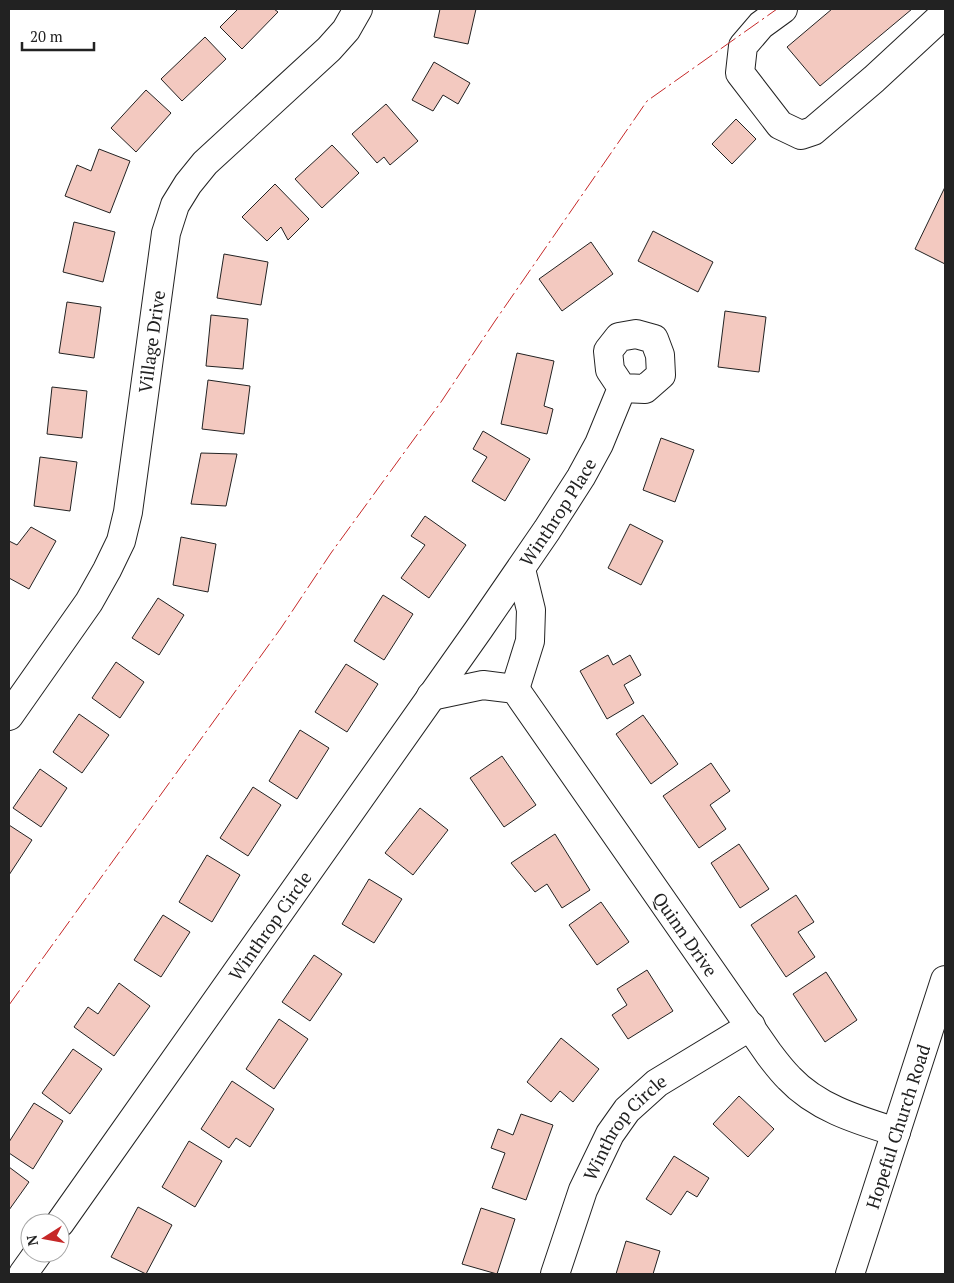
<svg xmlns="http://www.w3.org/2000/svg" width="954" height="1283" font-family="'PT Serif',serif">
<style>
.building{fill:#f3c9c0;stroke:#222}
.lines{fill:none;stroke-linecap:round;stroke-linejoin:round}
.minor-casing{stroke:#222;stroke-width:30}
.major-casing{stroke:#222;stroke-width:30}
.minor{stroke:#fff;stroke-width:28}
.major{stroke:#fff;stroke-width:28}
.power{stroke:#c62828;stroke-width:1;stroke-dasharray:18 4 2.5 4;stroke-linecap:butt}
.labels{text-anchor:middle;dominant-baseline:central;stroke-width:4;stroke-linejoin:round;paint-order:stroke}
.street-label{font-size:18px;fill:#222;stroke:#fff}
</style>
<rect width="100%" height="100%" fill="#fff"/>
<path class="building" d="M238,9H274L278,12L242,49L220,27Z
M440,9H476L468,44L434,37Z
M832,9H912L820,86L787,47Z
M205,37L226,59L182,101L161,79Z
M434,62L470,83L458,104L443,95L433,111L412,100Z
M146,90L171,113L136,152L111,128Z
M386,104L418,141L390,165L384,157L377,163L352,134Z
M736,119L756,139L732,164L712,144Z
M332,145L359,173L322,208L295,179Z
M99,149L130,161L110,213L65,196L77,165L91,171Z
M275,184L309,219L288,240L281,227L267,241L242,217Z
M945,187V264L915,249Z
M74,222L115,232L103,282L63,272Z
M653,231L713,262L698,292L638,261Z
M591,242L613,274L562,311L539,279Z
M224,254L268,262L261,305L217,298Z
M67,302L101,307L94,358L59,353Z
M725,311L766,317L759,372L718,367Z
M211,315L248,319L243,369L206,366Z
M517,353L554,361L544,406L553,409L547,434L501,424Z
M208,380L250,386L244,434L202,429Z
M52,387L87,391L82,438L47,434Z
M483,431L530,459L505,501L472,481L487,457L473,449Z
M661,438L694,450L675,502L643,490Z
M201,453L237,454L226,506L191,504Z
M40,457L77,462L70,511L34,506Z
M425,516L466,545L429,598L401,578L425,545L411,536Z
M630,524L663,541L641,585L608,568Z
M31,527L56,541L29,589L9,578V541L17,545Z
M181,537L216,544L208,592L173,585Z
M383,595L413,614L384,660L354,641Z
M158,598L184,615L159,655L132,638Z
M608,655L613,665L630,655L641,675L624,685L634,703L607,719L580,671Z
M116,662L144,682L120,718L92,698Z
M346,664L378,684L347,732L315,712Z
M79,714L109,735L82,773L53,752Z
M643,715L678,764L651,784L616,734Z
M300,730L329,748L297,799L269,781Z
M502,756L536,805L504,827L470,778Z
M711,763L730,791L710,805L726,829L699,848L663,796Z
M40,769L67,788L41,827L13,808Z
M253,787L281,805L248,856L220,838Z
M420,808L448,830L413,875L385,853Z
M9,825L32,840L9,875Z
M555,834L590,890L562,908L547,884L535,892L511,863Z
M739,844L769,889L740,908L711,863Z
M207,855L240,875L212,922L179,902Z
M369,879L402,899L374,943L342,924Z
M796,895L814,922L798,932L815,957L786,977L751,925Z
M601,902L629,942L597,965L569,925Z
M163,915L190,932L161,977L134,960Z
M314,955L342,974L310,1021L282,1002Z
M647,970L673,1011L628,1039L612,1015L627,1005L617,989Z
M826,972L857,1020L825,1042L793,994Z
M119,983L150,1006L114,1056L74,1027L88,1007L98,1014Z
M279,1019L308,1039L274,1089L246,1069Z
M561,1038L599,1069L573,1102L560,1091L551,1102L527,1082Z
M73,1049L102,1069L70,1114L42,1093Z
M232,1081L274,1109L250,1147L236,1138L229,1148L201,1129Z
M739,1096L774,1129L748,1157L713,1124Z
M34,1103L63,1121L33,1169L9,1153V1142Z
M521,1114L553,1125L526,1200L492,1188L505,1153L491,1148L498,1129L513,1135Z
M189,1141L222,1161L195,1207L162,1187Z
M674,1156L709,1178L697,1197L687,1191L671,1215L646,1199Z
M9,1167L29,1182L9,1210Z
M138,1207L172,1225L146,1274L111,1257Z
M481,1208L515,1219L497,1274L462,1264Z
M626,1241L660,1251L653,1274H616Z"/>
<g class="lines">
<defs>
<g id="minor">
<path d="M783,9L761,25L743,46L740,73L780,125L801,135L813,131L874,79L941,17L945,9"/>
<path d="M515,689L530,641L531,610L521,569"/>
<path id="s1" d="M431,696L483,685L515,689L769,1054C775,1062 782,1071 789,1078C817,1108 858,1120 896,1132"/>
<path id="s2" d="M9,716L89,602L107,570L121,541L128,512L166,233L175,205L188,184L205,163L329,49L346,30L358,9"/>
<path id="s3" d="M60,1223L479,629L547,530L581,477L599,444L622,388L645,389L661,375L660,355L654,339L636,334L619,337L608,351L610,370L622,388"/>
<path d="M23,1274L38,1253"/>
<path id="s4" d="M555,1274L583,1190L610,1134L627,1110L657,1083L751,1026"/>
</g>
<g id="major">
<path id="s5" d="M850,1274L945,980"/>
</g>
</defs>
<use href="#minor" class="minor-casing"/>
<use href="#major" class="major-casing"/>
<use href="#minor" class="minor"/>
<use href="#major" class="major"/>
<path class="power" d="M9,1005L281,628L331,553L441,402L495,321L647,101L777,9"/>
</g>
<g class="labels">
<g class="street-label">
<text stroke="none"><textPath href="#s2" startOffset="410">Village Drive</textPath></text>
<text stroke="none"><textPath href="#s3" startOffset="868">Winthrop Place</textPath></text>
<text stroke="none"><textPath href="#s3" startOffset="364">Winthrop Circle</textPath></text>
<text stroke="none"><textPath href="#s1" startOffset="384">Quinn Drive</textPath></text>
<text stroke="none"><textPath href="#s5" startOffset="155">Hopeful Church Road</textPath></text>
<text stroke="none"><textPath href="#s4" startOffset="165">Winthrop Circle</textPath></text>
</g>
</g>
<rect width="954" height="1283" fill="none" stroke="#222222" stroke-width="20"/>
<g transform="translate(45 1238) rotate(259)"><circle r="24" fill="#ffffff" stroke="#a7a7a7"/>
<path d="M0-4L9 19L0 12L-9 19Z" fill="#c62828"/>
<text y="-8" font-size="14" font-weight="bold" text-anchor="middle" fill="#222222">N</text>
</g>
<path d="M22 42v8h72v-8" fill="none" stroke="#222222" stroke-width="2.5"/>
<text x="30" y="42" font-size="15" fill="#222222" stroke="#ffffff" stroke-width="4" paint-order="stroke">20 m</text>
</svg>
